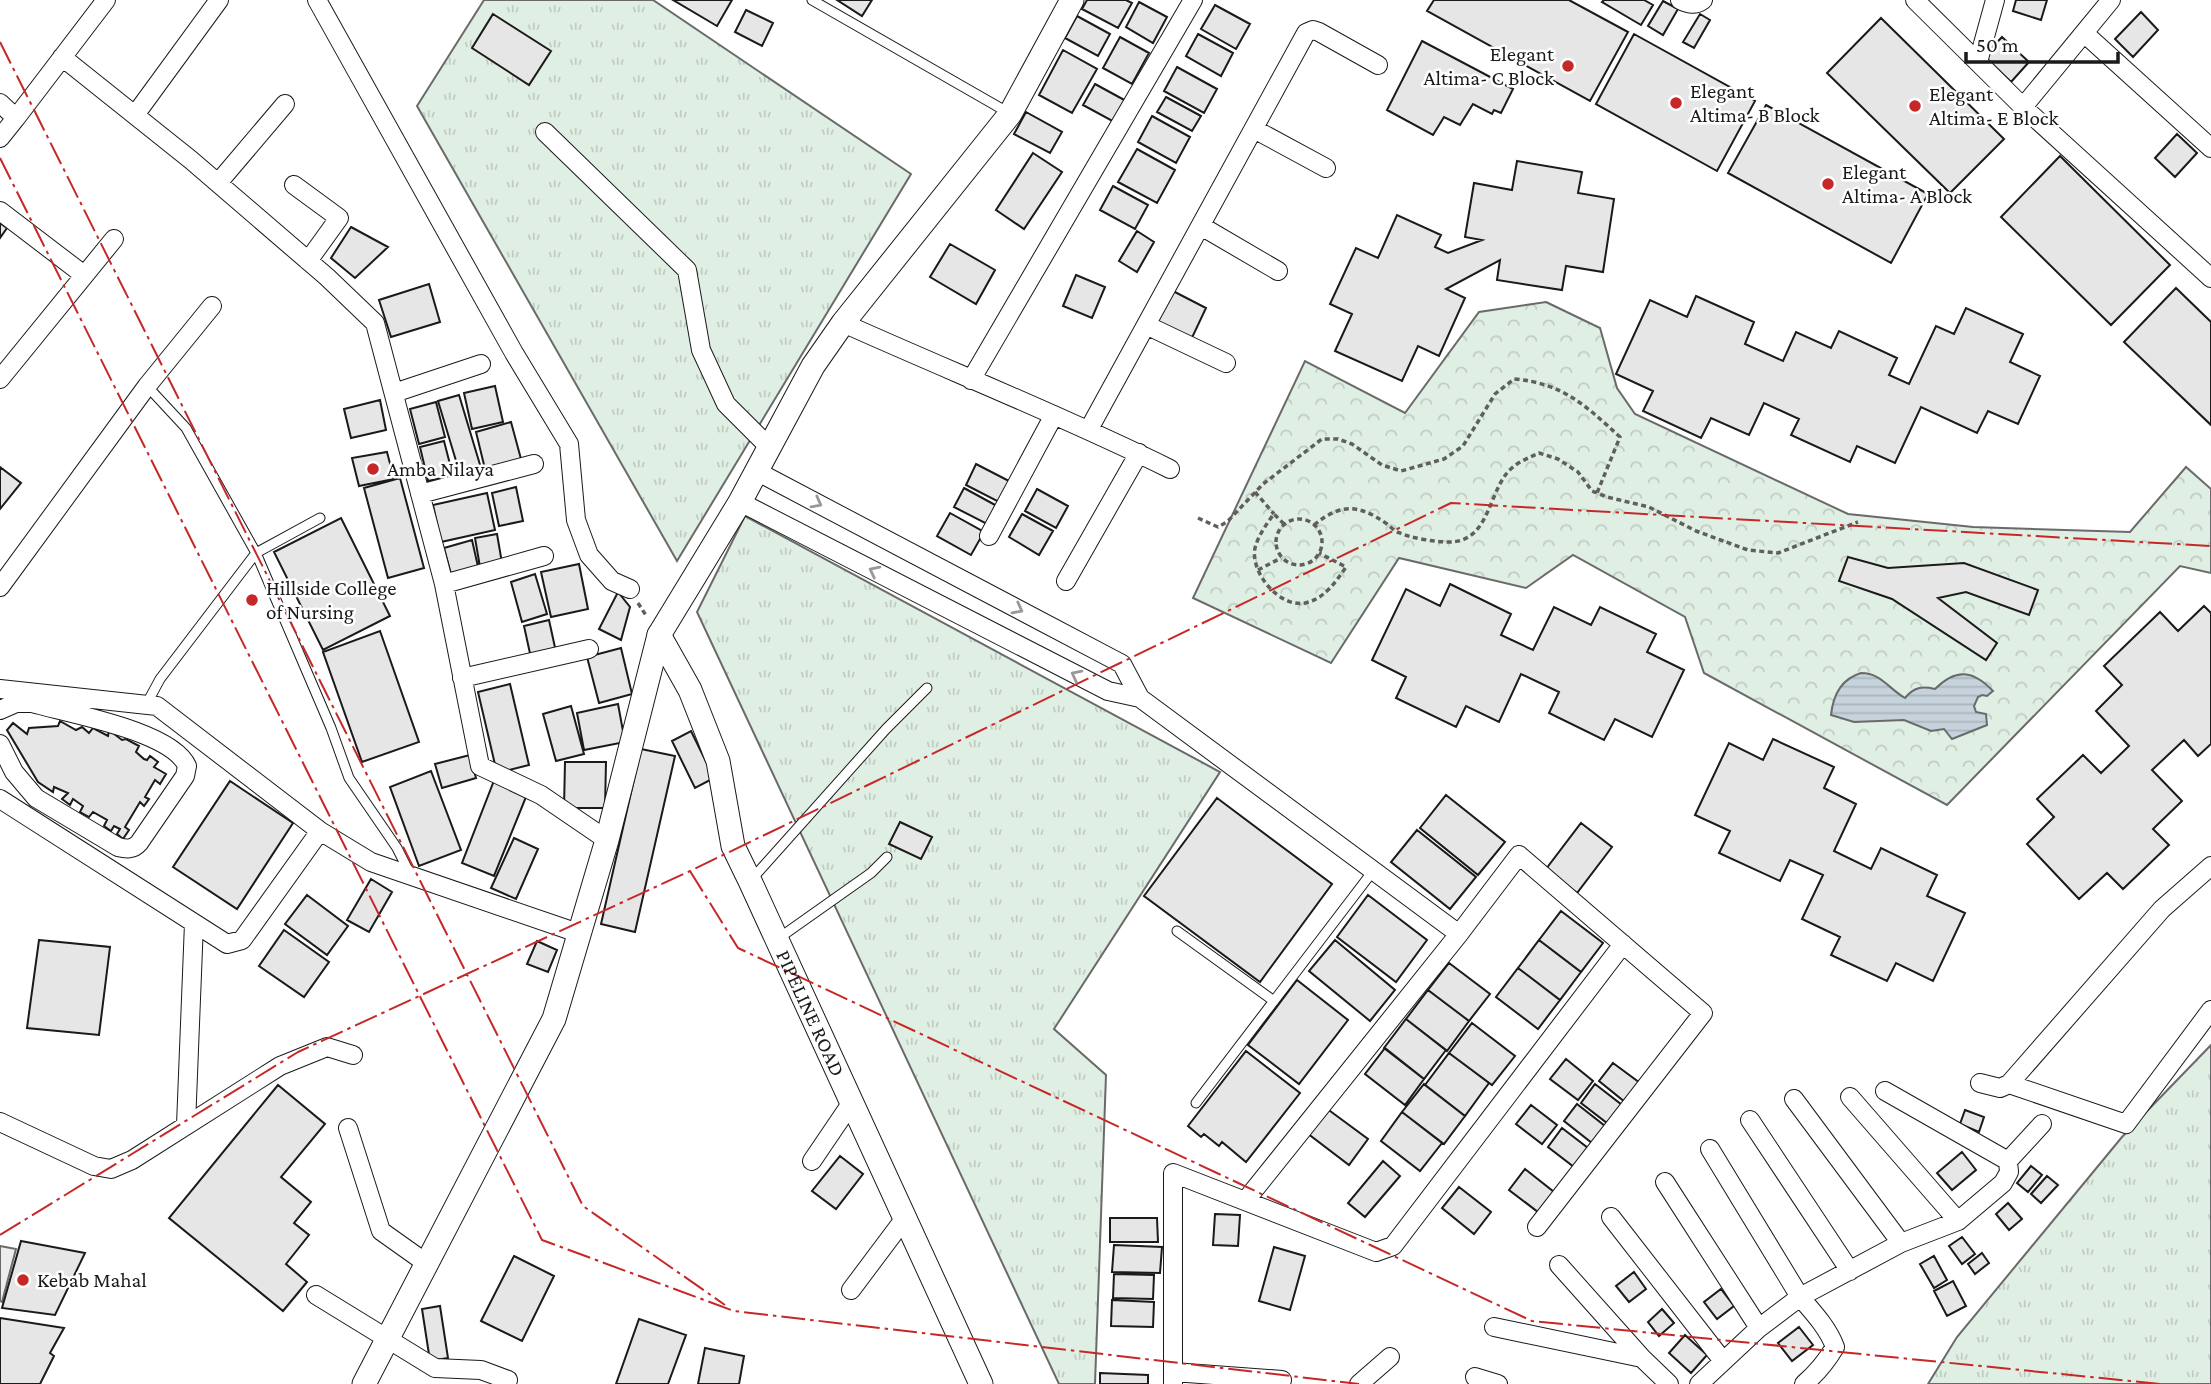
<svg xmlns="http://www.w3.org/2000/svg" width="2211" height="1384" font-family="'Crimson Pro',serif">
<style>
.grass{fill:url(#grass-tufts);stroke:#6a6a6a;stroke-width:2}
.park{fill:url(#park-crowns);stroke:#6a6a6a;stroke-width:2}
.parking{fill:#ededed;stroke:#6a6a6a;stroke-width:2}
.water{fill:url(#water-rules);stroke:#6a6a6a;stroke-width:2}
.building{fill:#e6e6e6;stroke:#1a1a1a;stroke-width:2}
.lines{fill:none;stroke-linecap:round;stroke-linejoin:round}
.service-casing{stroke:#1a1a1a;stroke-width:11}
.minor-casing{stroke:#1a1a1a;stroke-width:20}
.tertiary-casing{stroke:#1a1a1a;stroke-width:25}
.path{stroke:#5f5f5f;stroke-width:3.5;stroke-dasharray:5 3.5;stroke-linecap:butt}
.service{stroke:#fff;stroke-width:9}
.minor{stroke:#fff;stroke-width:18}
.tertiary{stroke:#fff;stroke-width:23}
.power{stroke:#c62828;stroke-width:2;stroke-dasharray:24 5 3.5 5;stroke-linecap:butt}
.oneway{stroke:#989898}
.poi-dot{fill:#c62828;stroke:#fff;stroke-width:2.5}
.labels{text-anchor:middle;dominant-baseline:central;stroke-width:5;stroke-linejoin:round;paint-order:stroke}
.poi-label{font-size:21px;fill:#1a1a1a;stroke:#fff;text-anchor:start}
.street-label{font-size:21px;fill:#1a1a1a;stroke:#fff}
</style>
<defs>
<pattern id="grass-tufts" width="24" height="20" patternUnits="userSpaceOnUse" patternTransform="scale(1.75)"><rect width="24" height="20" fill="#e0efe3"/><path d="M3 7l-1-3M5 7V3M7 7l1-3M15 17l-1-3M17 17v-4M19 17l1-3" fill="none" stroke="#c0ccc2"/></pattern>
<pattern id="park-crowns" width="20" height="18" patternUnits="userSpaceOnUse" patternTransform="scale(1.75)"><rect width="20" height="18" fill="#e0efe3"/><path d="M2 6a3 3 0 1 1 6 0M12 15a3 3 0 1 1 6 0" fill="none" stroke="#c0ccc2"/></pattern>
<pattern id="water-rules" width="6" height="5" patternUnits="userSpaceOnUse" patternTransform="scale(1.75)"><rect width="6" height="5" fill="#c6d2dc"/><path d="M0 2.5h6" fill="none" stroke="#aab4bc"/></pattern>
</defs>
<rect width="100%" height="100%" fill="#fff"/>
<path class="grass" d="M484,0H653L911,174L677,561L417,106Z
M745,516L1220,772L1054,1029L1106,1075L1095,1384H1059L697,612Z
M2211,1045V1384H1928L1957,1337L2122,1137Z"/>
<path class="park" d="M1546,302L1600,328L1617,388L1635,414L1848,514L1973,527L2130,532L2186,467L2211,489V573L2180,566L1947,805L1704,673L1685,617L1573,555L1526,588L1399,558L1331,663L1193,598L1305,361L1405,413L1479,312Z"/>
<path class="parking" d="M0,1246L16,1249L2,1302L0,1301Z"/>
<path class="water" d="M1861,673C1881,673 1889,689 1905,698C1914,687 1922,686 1935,689C1956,668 1973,670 1993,691L1987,696L1982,695L1978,697L1974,706L1976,712L1986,714L1987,725L1952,739L1944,729L1931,731L1904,720L1854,722L1831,715C1833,696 1841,679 1861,673Z"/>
<path class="building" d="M673,0H732L717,26Z
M837,0H872L862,16Z
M1087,0H1126L1132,3L1118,28L1082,9Z
M1434,0H1569L1628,32L1590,101L1427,11Z
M1604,0H1644L1653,5L1641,25L1602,2Z
M2016,0H2047L2041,20L2013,11Z
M1663,1L1678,9L1663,35L1648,26Z
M1139,2L1167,17L1153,43L1126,27Z
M1215,5L1250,24L1236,49L1201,29Z
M746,10L773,23L762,46L735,32Z
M2141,12L2158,30L2133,57L2115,39Z
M493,14L551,51L529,85L472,48Z
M1700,14L1710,20L1694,48L1683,42Z
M1077,16L1110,34L1098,56L1065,38Z
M1881,18L2004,139L1950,193L1827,73Z
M1198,34L1233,53L1221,76L1186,56Z
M1634,34L1755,101L1717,171L1596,104Z
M1120,37L1149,53L1132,84L1103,68Z
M2002,37L2029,62L2011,82L1984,56Z
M1422,41L1513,89L1501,113L1494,110L1492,114L1473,104L1460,125L1444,117L1433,135L1387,110Z
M1063,50L1097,69L1072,113L1039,95Z
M1177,67L1217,89L1204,113L1164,91Z
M1095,84L1128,102L1116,123L1083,105Z
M1166,97L1201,116L1192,131L1157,112Z
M1766,105L1928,194L1891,263L1728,173Z
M1026,112L1062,132L1050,153L1014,134Z
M1152,116L1190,137L1176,163L1138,142Z
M2177,134L2197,153L2175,177L2155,158Z
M1137,149L1175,170L1157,203L1118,182Z
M1033,153L1062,172L1024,229L996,210Z
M2060,156L2170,265L2111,325L2001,217Z
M1517,161L1582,172L1578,193L1614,199L1603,272L1566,266L1562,290L1497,280L1500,260L1446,289L1465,298L1439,356L1418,346L1402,381L1335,351L1352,314L1330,304L1356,248L1378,258L1397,215L1441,235L1435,247L1448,253L1482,240L1465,237L1474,183L1512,190Z
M1113,186L1148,205L1135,229L1100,210Z
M0,223L7,228L0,238Z
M351,227L388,247L355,278L331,258Z
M1137,231L1154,242L1137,272L1119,261Z
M950,244L995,270L976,304L930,277Z
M1076,275L1105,287L1092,318L1063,306Z
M429,284L440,322L391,337L379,300Z
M2176,288L2211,322V425L2124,342Z
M1171,290L1206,308L1190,342L1154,325Z
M1696,296L1754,322L1745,344L1783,361L1796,332L1831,348L1839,331L1897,358L1889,375L1909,384L1936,326L1954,334L1966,308L2023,334L2010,362L2040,376L2018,424L1988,411L1977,433L1921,407L1895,463L1857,446L1850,462L1791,435L1799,419L1764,403L1749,435L1711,418L1701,438L1643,411L1653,391L1616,374L1650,300L1687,317Z
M495,386L503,422L472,429L464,393Z
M459,395L481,468L460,474L438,401Z
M380,400L386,430L351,438L344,409Z
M436,402L445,437L419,444L410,409Z
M511,422L521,459L485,469L476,432Z
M444,441L453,476L428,481L420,447Z
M387,452L394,479L359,486L352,458Z
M976,464L1009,481L999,502L966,485Z
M0,467L21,483L0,509Z
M400,478L424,568L388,578L364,488Z
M516,487L523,521L499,526L492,493Z
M964,488L997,506L987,524L954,507Z
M1037,489L1068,506L1056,528L1025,511Z
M487,493L495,530L441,542L433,505Z
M950,513L984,532L971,555L937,536Z
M1022,514L1053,531L1039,555L1009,537Z
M341,518L390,616L323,650L274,552Z
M497,534L502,563L480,567L475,538Z
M472,540L479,571L452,578L444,548Z
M1848,557L1888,568L1964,563L2038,590L2029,615L1966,592L1938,598L1997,643L1986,660L1892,599L1839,581Z
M579,564L588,609L551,617L541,572Z
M535,574L547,614L522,622L511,582Z
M1450,584L1511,614L1501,635L1533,650L1554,607L1591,625L1600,607L1656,634L1647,652L1684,670L1652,737L1615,719L1604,740L1549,713L1559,692L1521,674L1499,722L1466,706L1456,727L1396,698L1406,677L1372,660L1406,589L1440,606Z
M618,592L630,607L621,640L599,629Z
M2204,606L2211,613V744L2198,756L2184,740L2152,770L2182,801L2153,829L2169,845L2123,889L2107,873L2079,899L2027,844L2054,817L2037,799L2083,755L2101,773L2129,746L2096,711L2122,685L2104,666L2160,612L2178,631Z
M549,620L556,652L531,658L524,626Z
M380,631L419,742L362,762L323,652Z
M621,648L632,694L599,703L587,657Z
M510,684L529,765L497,773L478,692Z
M618,704L625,742L584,750L577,713Z
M571,706L584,754L556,761L543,714Z
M60,721L76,730L82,727L89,733L93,728L108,736L109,730L122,740L126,739L139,746L136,752L144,759L147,760L150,756L158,762L154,767L166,774L160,784L155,780L145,797L149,799L144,806L140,802L125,827L129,830L123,839L117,834L120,829L114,826L111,831L104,826L107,820L93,812L89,817L80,812L83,806L73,799L70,805L62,799L68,793L54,787L53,792L38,782L7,730L13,723L27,734L29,728L58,726Z
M691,731L714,778L695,788L672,741Z
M1773,739L1834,767L1824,788L1856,804L1834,851L1871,869L1881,848L1937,875L1927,896L1965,913L1933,981L1896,963L1887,981L1831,955L1840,937L1802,919L1823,875L1790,860L1780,881L1719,853L1730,831L1695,815L1729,743L1763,760Z
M641,749L675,756L635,932L601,924Z
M470,755L476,778L442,788L435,764Z
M565,762H606L605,808H564Z
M431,771L461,850L419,866L390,787Z
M495,778L528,792L494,876L462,863Z
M230,781L293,823L237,909L173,867Z
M1446,795L1505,842L1478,875L1420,828Z
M1217,798L1332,884L1260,982L1144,896Z
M900,822L932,837L921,859L889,844Z
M1581,823L1612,847L1577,893L1546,869Z
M1417,830L1476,877L1450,909L1391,862Z
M514,838L538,849L516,899L491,888Z
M371,879L392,892L369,932L347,920Z
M307,895L348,926L327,955L285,924Z
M1368,895L1427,940L1396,982L1337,937Z
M1561,911L1603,943L1581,972L1539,940Z
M284,930L329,962L304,997L259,966Z
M39,940L110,947L99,1035L27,1028Z
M1335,940L1395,990L1370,1021L1309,971Z
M1539,940L1581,972L1560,1000L1518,968Z
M537,941L557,950L548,972L527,964Z
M1449,963L1490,994L1469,1021L1428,990Z
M1518,968L1560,1000L1538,1029L1496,997Z
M1297,980L1348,1020L1299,1084L1248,1045Z
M1428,990L1469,1021L1447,1051L1406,1019Z
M1406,1019L1446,1050L1424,1079L1384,1048Z
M1472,1023L1515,1056L1492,1085L1449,1053Z
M1385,1048L1424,1079L1405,1105L1365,1074Z
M1246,1051L1300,1093L1246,1162L1222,1142L1219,1146L1204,1134L1201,1137L1188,1126Z
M1449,1053L1489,1083L1465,1116L1425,1085Z
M1566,1059L1593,1081L1578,1100L1550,1079Z
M1613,1063L1640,1083L1625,1102L1599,1081Z
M1424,1084L1465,1116L1444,1144L1402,1112Z
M1595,1084L1622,1105L1607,1123L1581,1103Z
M278,1085L325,1124L281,1177L311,1202L294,1223L309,1235L286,1264L307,1282L283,1311L169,1218Z
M1577,1104L1605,1126L1592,1143L1564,1121Z
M1531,1105L1557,1125L1542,1144L1516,1124Z
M1326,1108L1368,1139L1349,1165L1307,1133Z
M1965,1110L1984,1117L1979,1132L1960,1124Z
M1402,1112L1442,1143L1420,1171L1381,1141Z
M1562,1128L1588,1148L1574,1167L1548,1147Z
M1962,1152L1976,1170L1952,1190L1937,1173Z
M840,1156L863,1174L836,1209L812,1191Z
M1383,1161L1400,1176L1365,1217L1348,1203Z
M2031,1166L2042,1175L2028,1192L2017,1183Z
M1525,1169L1554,1192L1538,1212L1509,1190Z
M2047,1176L2058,1185L2041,1203L2031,1194Z
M1459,1187L1491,1212L1474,1234L1442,1208Z
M2008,1203L2022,1219L2009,1230L1996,1214Z
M1215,1214L1240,1215L1238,1246L1213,1245Z
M1110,1218H1157L1158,1242H1110Z
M1962,1237L1975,1254L1962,1264L1949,1246Z
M21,1241L85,1253L55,1315L2,1308Z
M1114,1245L1162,1247L1160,1273L1112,1272Z
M1274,1247L1305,1256L1290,1310L1259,1301Z
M1982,1253L1989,1263L1975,1274L1968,1264Z
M514,1256L554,1276L522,1341L481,1321Z
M1934,1256L1947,1280L1934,1288L1920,1264Z
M1634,1272L1646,1289L1629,1302L1616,1286Z
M1114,1274L1154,1275L1153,1299L1113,1298Z
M1953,1281L1966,1306L1947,1316L1934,1291Z
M1721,1289L1734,1306L1717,1319L1704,1302Z
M1112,1300L1154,1302L1153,1327L1111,1326Z
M440,1306L448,1358L430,1361L422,1309Z
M1662,1309L1674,1323L1659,1336L1648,1322Z
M0,1318L64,1328L50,1353L54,1356L40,1384H0Z
M639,1319L686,1335L668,1384H616Z
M1799,1327L1813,1345L1792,1361L1778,1343Z
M1685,1335L1707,1355L1691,1373L1669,1353Z
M705,1348L744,1356L739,1384H698Z
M1100,1373L1148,1375V1384H1100Z"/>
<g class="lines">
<defs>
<path id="service" d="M812,0L1009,113
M320,518L256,553L331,728L349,778L397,848L409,872
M146,705L160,679L256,553L186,428L147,386
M751,880L886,729L927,688
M1177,931L1274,1001
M779,938L871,873L887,857
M1196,1103L1373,871"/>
<path id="minor" d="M317,0L514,353L569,444L576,520L589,555L612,581L630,589
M1680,0C1688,4 1695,6 1703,0
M1915,0L2023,107L2211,278
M2084,33L2211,148
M62,57L191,160L327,277L375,323L444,584
M1978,62L1995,0
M0,103L16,118L0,138
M2023,107L2111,0
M135,115L219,0
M16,118L106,0
M1254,129L1326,168
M545,132L687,270L701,350L726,404L769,447
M218,183L285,104
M294,185L339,218L308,261
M0,211L84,275
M1201,226L1278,271
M843,323C952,372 1063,416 1170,469
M1146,325L1226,363
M0,379L114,239
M971,380L1193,0
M394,393L481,364
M1089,429L1306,33L1313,30L1319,32L1378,65
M756,471L1122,664L1140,698
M420,494L534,464
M740,502L1108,691L1140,698L1459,934L1519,855L1703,1013L1537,1227
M989,536L1054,415
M544,556L444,584L480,766L541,795L607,840
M1066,581L1139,453
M0,587L147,386L212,306
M462,678L589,649
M0,689L157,706L320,831L371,862L578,933
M0,710L16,703H32C67,713 172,731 187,766L185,776L139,843C133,850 126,849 118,847L36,798L14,772L0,744
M0,799L227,944L242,940L320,831
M1980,1083L2000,1088L2009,1084L2162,909L2211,866
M2009,1084L2126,1124L2211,1010
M1850,1097L1958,1221
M1794,1099L1901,1243
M1750,1120L1850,1271
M0,1122L94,1166L111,1169L132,1160L280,1066L327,1047L353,1055
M186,1125L194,923
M348,1128L381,1231L426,1263
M1710,1149L1800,1297C1813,1312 1828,1328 1835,1347C1826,1362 1817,1373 1804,1384
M812,1161L852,1102
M2008,1161L2042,1124
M1665,1182L1759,1328
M1246,1200L1459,934
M1611,1217L1723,1361
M1559,1265L1642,1358L1669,1384
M851,1290L905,1218
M316,1295L435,1368L481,1370L508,1380
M1494,1327L1642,1358
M1173,1372L1282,1380
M1475,1377L1498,1384
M1173,1384V1173L1376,1252L1393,1246L1623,944
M1359,1384L1390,1357
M1699,1384L1759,1328L1800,1297L1901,1243L1958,1221L2003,1183L2009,1172L2008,1161L1885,1091"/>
<g id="tertiary">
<path id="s1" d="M659,635L690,690L718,761L733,846L750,881L981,1384"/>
<path d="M364,1384L554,1019L607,840L659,635L740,502L813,366L843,323L1010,114L1072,0"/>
</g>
</defs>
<use href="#service" class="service-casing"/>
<use href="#minor" class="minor-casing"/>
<use href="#tertiary" class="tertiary-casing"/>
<path class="path" d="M1255,492L1274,514
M1198,518L1218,527L1227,522L1263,484L1322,439H1338L1352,444L1382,465L1401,471L1444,459L1463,446L1495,394L1514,379C1563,383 1586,406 1620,437L1597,493
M1276 542a23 23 0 1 1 46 0a23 23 0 1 1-46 0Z
M1284,524L1274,514C1267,523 1258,536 1255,548C1250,572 1279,608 1305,603C1324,599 1335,583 1346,567L1319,553
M1314,525C1341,503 1359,504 1387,524C1391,527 1395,532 1400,533C1410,538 1436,542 1448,542C1488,543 1488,496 1507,473C1515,463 1528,458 1539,453L1558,459L1578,472L1592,491L1607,497L1649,507L1696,531L1748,550L1778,553L1858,522
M1258,570L1281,558
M638,603L647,617"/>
<use href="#service" class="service"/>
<use href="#minor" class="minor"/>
<use href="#tertiary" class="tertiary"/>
<path class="power" d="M0,42L583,1206L725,1305
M0,158L542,1240L734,1311L1359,1384
M690,871L738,948L1532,1321L2160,1384
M0,1235L298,1052L690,871L1451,503L2211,546"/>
</g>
<defs><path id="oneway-chevron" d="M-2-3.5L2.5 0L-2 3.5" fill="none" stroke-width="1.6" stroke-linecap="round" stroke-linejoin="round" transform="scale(1.75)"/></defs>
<g class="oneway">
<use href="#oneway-chevron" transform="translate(817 503) rotate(28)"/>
<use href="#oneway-chevron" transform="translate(874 571) rotate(-153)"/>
<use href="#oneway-chevron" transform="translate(1018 609) rotate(28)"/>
<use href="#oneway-chevron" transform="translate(1076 675) rotate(-153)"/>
</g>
<g class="poi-dot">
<circle cx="1568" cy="66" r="7"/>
<circle cx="1676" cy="103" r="7"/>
<circle cx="1915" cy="106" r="7"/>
<circle cx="1828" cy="184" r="7"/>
<circle cx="373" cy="469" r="7"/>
<circle cx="252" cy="600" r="7"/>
<circle cx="23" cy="1280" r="7"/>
</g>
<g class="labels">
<g class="poi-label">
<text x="1554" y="54" text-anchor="end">Elegant<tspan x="1554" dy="24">Altima- C Block</tspan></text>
<text x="1690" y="91">Elegant<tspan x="1690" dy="24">Altima- B Block</tspan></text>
<text x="1929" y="94">Elegant<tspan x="1929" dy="24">Altima- E Block</tspan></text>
<text x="1842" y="172">Elegant<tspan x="1842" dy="24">Altima- A Block</tspan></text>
<text x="387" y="469">Amba Nilaya</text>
<text x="266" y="588">Hillside College<tspan x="266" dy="24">of Nursing</tspan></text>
<text x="37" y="1280">Kebab Mahal</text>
</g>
<g class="street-label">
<text stroke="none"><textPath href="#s1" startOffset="410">PIPELINE ROAD</textPath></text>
</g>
</g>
<path d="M1966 52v10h152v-10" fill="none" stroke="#1a1a1a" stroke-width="3.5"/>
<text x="1976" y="52" font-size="21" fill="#1a1a1a" stroke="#ffffff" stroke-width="5" paint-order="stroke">50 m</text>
</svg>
